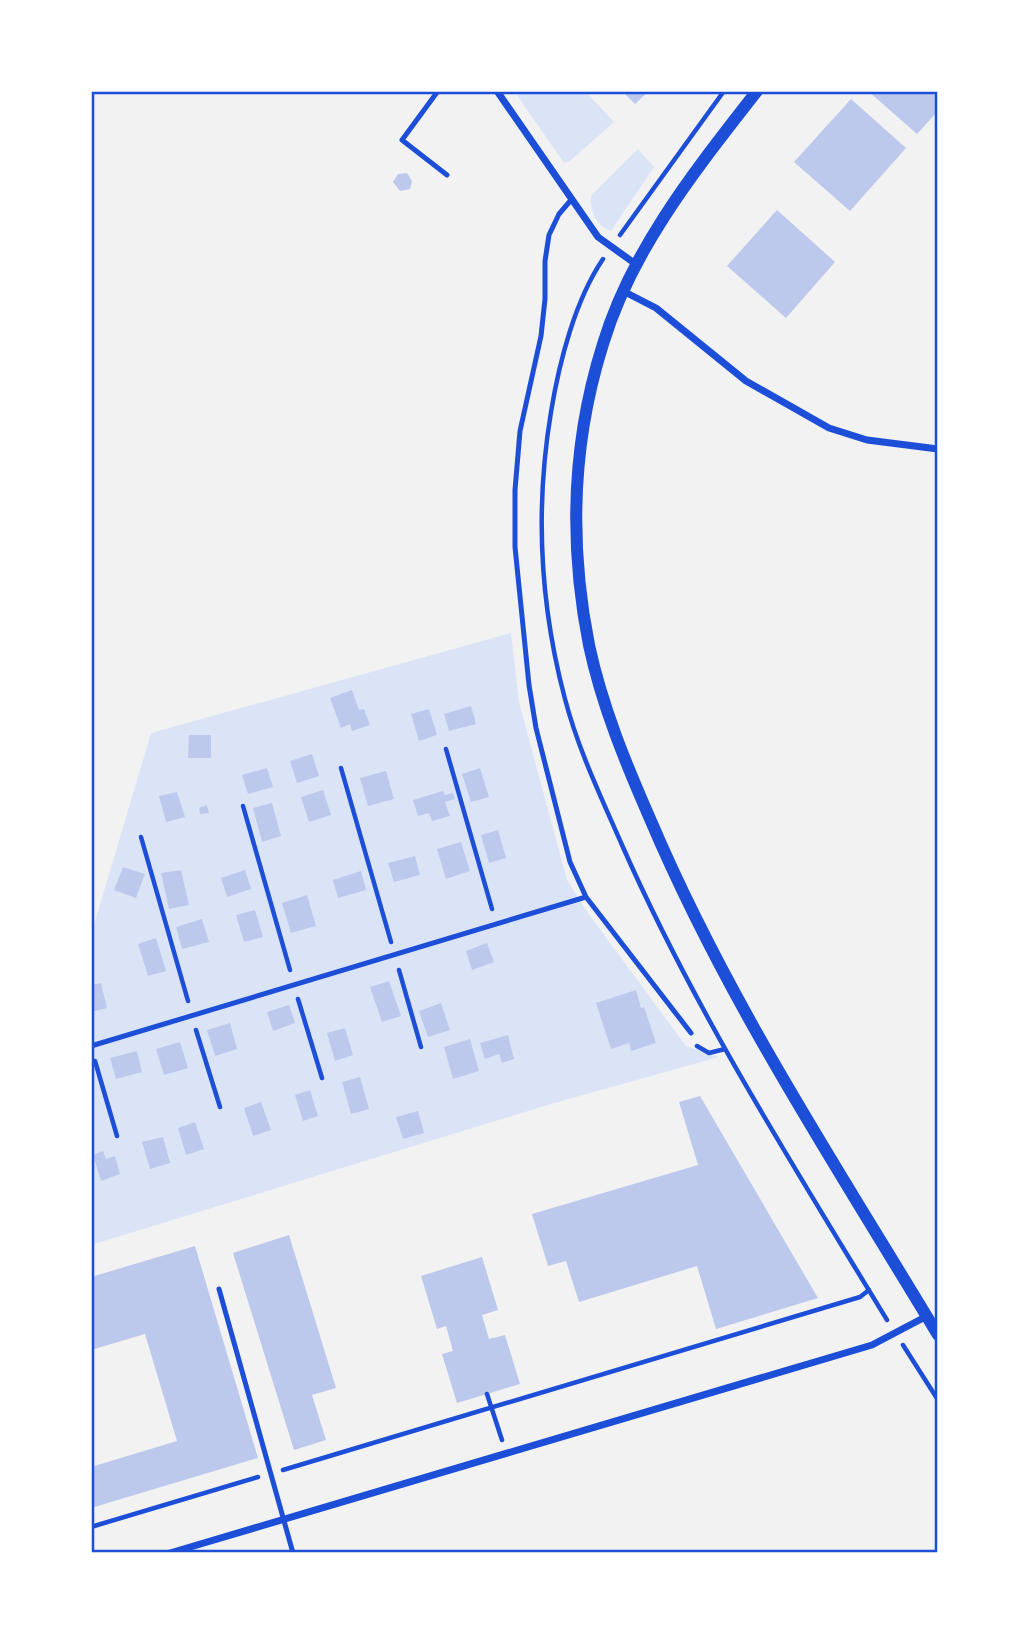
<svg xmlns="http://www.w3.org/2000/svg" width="1029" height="1644" font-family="Raleway,sans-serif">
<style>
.green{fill:#dbe4f7}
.building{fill:#bdc9ec}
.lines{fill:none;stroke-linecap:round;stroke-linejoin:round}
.path{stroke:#1d4ed8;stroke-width:4.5}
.service{stroke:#1d4ed8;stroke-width:5}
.minor{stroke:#1d4ed8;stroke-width:7}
.tertiary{stroke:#1d4ed8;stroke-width:12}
.neatline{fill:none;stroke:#1d4ed8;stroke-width:2.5}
</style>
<rect width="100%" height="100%" fill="#f2f2f2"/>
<path class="green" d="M514,91H585L614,122L570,161L564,163Z
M638,149L654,167L611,231C597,227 589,210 591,196Z
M511,633L519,702L567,880L588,913L686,1046L719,1057L551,1104L91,1245V935L151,733Z"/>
<path class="building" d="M622,91H649L635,104Z
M868,91H938V111L917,134Z
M851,99L906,148L850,211L794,162Z
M407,173L412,181L410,189L400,191L393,182L398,174Z
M777,210L835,262L786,318L727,266Z
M352,690L359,710L364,709L370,725L352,731L350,724L341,728L330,698Z
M471,706L476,724L449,731L444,714Z
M429,709L437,735L419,741L411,714Z
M189,735H211V758H188Z
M312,754L319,776L297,783L290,761Z
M267,768L273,787L248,794L242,775Z
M480,768L489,797L471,802L462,774Z
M386,771L394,799L368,806L360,778Z
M323,790L331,815L309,822L301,797Z
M443,791L445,795L453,793L455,799L445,802L450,816L432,821L429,813L418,816L413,800Z
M177,792L185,817L166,822L159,796Z
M272,803L281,836L262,842L253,808Z
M207,805L209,813L200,814L199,808Z
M498,830L506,858L489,863L481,835Z
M461,842L470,871L446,879L437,849Z
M415,856L420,875L394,882L388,863Z
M123,867L145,874L136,898L114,890Z
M181,870L189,905L169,909L161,873Z
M245,870L251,889L227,897L221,878Z
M361,871L366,890L338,898L333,880Z
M307,895L316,926L291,933L282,903Z
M255,910L263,937L244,942L236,915Z
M202,919L209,942L182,949L176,927Z
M156,938L166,971L148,976L138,944Z
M487,943L494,962L472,970L466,951Z
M389,981L401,1016L382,1022L370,987Z
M101,983L107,1008L91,1012V985Z
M636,990L641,1008L644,1007L656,1043L631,1051L629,1043L611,1049L596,1003Z
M441,1003L450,1030L428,1037L419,1011Z
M289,1005L295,1023L273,1031L267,1012Z
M230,1023L237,1049L215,1056L207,1030Z
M345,1028L353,1055L335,1061L327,1033Z
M508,1035L514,1059L502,1063L499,1054L485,1059L480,1043Z
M470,1039L479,1071L453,1079L444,1047Z
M180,1042L188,1068L164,1075L156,1049Z
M137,1051L142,1072L116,1079L110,1058Z
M360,1077L369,1109L351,1114L342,1082Z
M310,1090L318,1116L303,1121L295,1095Z
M700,1096L818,1298L716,1329L697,1266L579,1302L566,1261L548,1266L532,1214L698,1165L679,1102Z
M261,1102L271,1130L253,1136L244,1108Z
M418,1111L424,1133L403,1139L396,1117Z
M195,1122L204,1149L186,1155L178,1128Z
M163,1137L170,1163L150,1169L142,1142Z
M103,1151L106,1159L115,1156L120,1174L101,1181L93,1155Z
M289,1235L336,1388L312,1395L326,1440L294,1450L233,1253Z
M195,1246L258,1458L91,1508V1467L177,1441L145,1334L91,1350V1277Z
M482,1257L498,1310L482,1315L489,1339L505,1335L520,1384L457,1403L442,1354L453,1351L446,1326L437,1329L421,1276Z"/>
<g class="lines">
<path class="path" d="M620,235L724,91
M603,259C575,300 559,363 551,412C535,508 540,605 565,699C578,749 601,797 622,845C695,1011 793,1165 887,1320
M446,749L492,909
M341,768L391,942
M243,806L290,970
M141,837L188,1001
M399,970L421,1047
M298,999L322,1078
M196,1030L220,1107
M697,1046L709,1053L725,1049
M95,1061L117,1136
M903,1345L938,1400
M487,1394L502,1440
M283,1470L860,1297L869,1290
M91,1527L258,1477"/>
<path class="service" d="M438,91L402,140L447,175
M571,200L559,214L549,235L545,261V299L541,336L520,431L515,490V547L529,685L536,728L570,862L586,897L691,1033
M91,1046L586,897
M219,1289L293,1553"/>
<path class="minor" d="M497,91L598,237L637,265
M623,291L656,308L746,381L829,428L867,440L938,449
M170,1553L872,1345L927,1316"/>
<path class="tertiary" d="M757,91C697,168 632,248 603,344C572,442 569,544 589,645C602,706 626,764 651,821C728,1002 837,1167 938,1335"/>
</g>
<rect width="1029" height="1644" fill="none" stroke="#ffffff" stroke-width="186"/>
<rect x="93" y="93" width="843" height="1458" class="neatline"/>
</svg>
